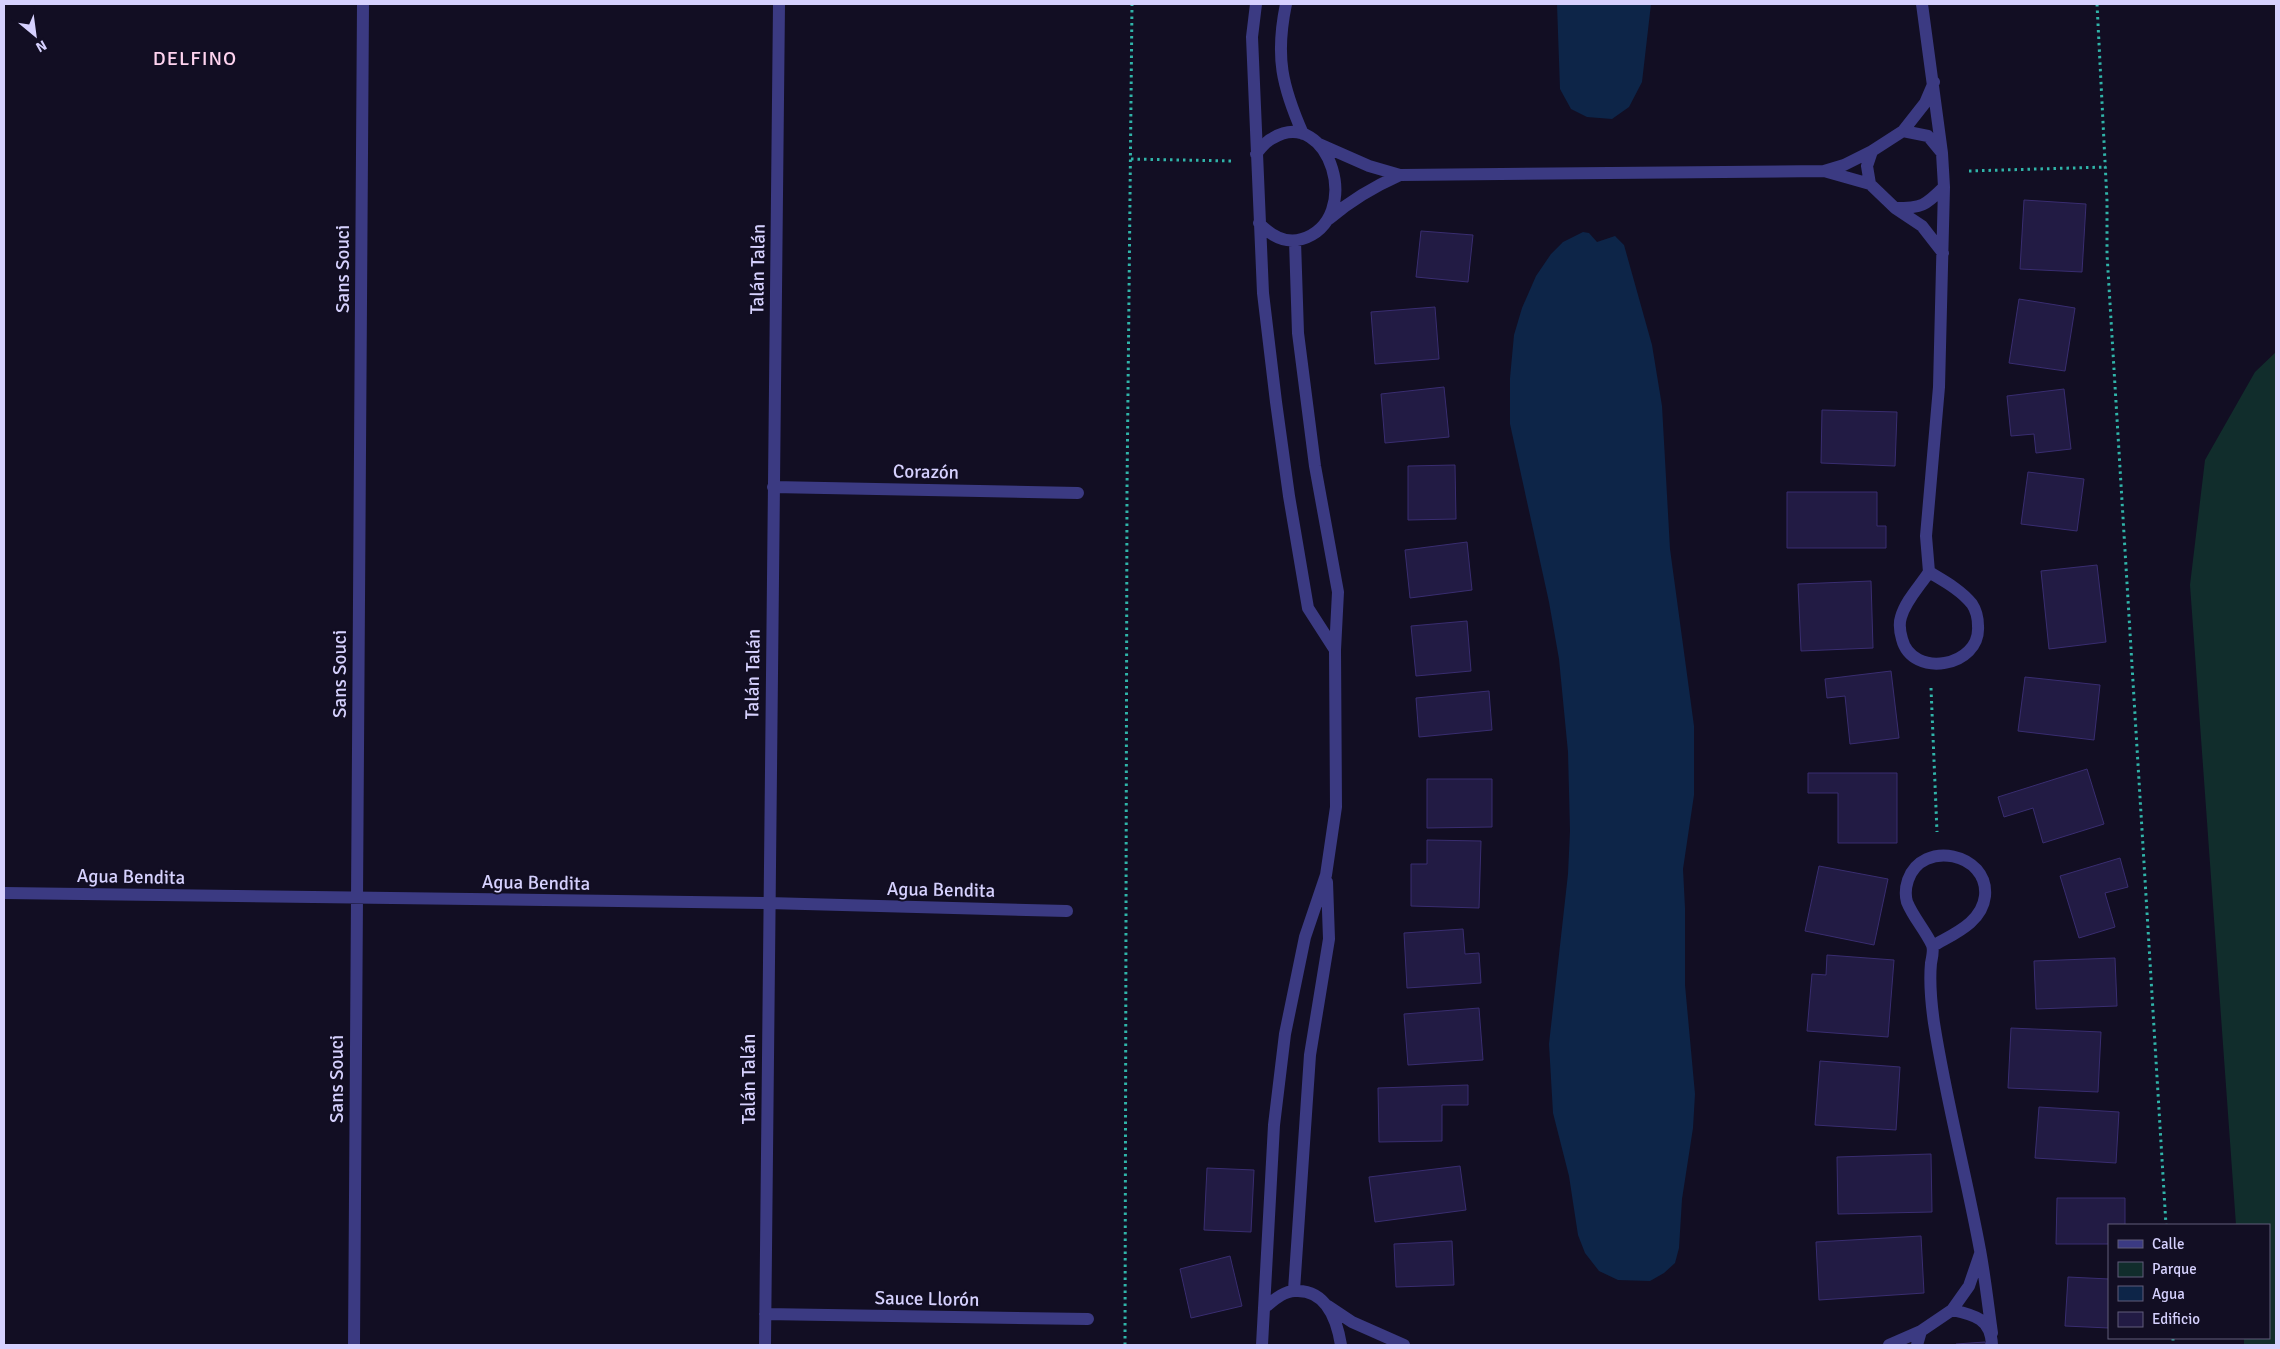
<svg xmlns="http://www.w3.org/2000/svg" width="2280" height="1349" viewBox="0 0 2280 1349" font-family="Signika,sans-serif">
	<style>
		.green { fill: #112d2c }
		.water { fill: #0d2548 }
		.building { fill: #221b44; stroke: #392d70 }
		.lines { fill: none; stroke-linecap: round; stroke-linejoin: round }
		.path { stroke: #30b4a9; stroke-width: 3; stroke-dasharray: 2.5 4; stroke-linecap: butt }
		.minor { stroke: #3b3a82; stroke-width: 12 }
		.labels { text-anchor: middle; stroke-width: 4; stroke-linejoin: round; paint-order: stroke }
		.street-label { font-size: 19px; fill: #d6d1fe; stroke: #120e23 }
		.neighbourhood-label { font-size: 20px; letter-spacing: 1px; fill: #fed3ef; stroke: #120e23 }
	</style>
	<rect width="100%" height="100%" fill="#120e23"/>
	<path class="green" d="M2276,352V1345H2244V1338H2269V1225H2236L2190,585L2205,460L2255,372Z"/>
	<path class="water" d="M1557,4H1651L1642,82L1629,107L1612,119L1587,117L1571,109L1560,89Z
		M1583,232L1589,233L1597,242L1615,236L1624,245L1652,345L1662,406L1670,549L1694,726V795L1683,869L1685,908V985L1695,1094L1693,1128L1682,1199L1679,1248L1675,1263L1664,1273L1650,1281L1618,1280L1599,1271L1585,1253L1578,1235L1569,1176L1553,1113L1549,1044L1568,874L1570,831L1568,752L1559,659L1549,602L1510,424V378L1514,335L1522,308L1536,276L1551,254L1563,242Z"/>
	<path class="building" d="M2024,200L2086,204L2082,272L2020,269Z
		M1421,231L1473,235L1468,282L1416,277Z
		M2019,299L2075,308L2065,371L2009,363Z
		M1435,307L1439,359L1375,364L1371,312Z
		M1444,387L1449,437L1385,443L1381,394Z
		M2064,389L2071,449L2036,453L2034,434L2011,436L2007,396Z
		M1822,410L1897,412L1895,466L1821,463Z
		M1455,465L1456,519L1408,520V466Z
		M2028,472L2084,479L2077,531L2021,524Z
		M1787,492H1877V526H1886V548H1787Z
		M1467,542L1472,590L1410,598L1405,550Z
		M2097,565L2106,642L2049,649L2041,571Z
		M1871,581L1873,648L1801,651L1798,584Z
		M1467,621L1471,671L1416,676L1411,626Z
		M1891,671L1899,738L1850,744L1845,696L1827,698L1825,679Z
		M2025,677L2100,685L2094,740L2018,731Z
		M1489,691L1492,730L1419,737L1416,698Z
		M2087,769L2104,824L2043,843L2033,808L2004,817L1998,797Z
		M1808,773H1897V843H1838V793H1808Z
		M1427,779H1492V827L1427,828Z
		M1427,840L1481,841L1479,908L1411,906V864H1427Z
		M2120,858L2128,887L2105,893L2115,927L2079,938L2060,876Z
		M1819,866L1888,879L1874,945L1805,931Z
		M1463,929L1465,954L1479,953L1481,983L1407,988L1404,933Z
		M1827,955L1894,960L1888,1037L1807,1031L1812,974L1826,975Z
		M2115,958L2117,1006L2036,1009L2034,961Z
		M1479,1008L1483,1060L1408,1065L1404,1014Z
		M2011,1028L2101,1032L2098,1092L2008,1088Z
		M1820,1061L1900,1067L1896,1130L1815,1125Z
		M1468,1085V1105H1442V1141L1379,1142L1378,1088Z
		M2039,1107L2119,1112L2116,1163L2035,1158Z
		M1931,1154L1932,1212L1838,1214L1837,1157Z
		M1460,1166L1466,1210L1375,1222L1369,1177Z
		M1207,1168L1254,1170L1251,1232L1204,1230Z
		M2057,1198H2125V1225H2109V1244H2056Z
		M1921,1236L1924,1293L1819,1300L1816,1242Z
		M1452,1241L1454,1285L1396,1287L1394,1244Z
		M1230,1256L1242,1306L1191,1318L1180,1269Z
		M2068,1277L2109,1279V1328L2065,1326Z
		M1985,1342L1986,1345H1956V1344Z"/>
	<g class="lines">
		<path class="path" d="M2097,4L2107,201V254L2166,1225
			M1131,159L1233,161
			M1969,171L2106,167
			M1931,688L1937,832
			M2173,1338V1345
			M1125,1345L1127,489L1132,4"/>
		<path class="minor" d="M1256,4L1252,37L1263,293L1276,402L1289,496L1308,608L1335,650
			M1286,4C1275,57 1282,86 1303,134
			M1922,4L1942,153
			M1903,131L1928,136L1942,153L1944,187C1925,206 1922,208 1895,208L1870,184L1867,166L1872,151L1903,131L1925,103L1934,82
			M1319,144L1369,166L1400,175C1373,187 1351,200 1329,219
			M1256,154C1261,148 1266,141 1273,138C1329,105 1365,219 1302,239C1285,244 1271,236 1259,223
			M1824,171L1844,165L1872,151
			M1400,175L1824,171L1870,184
			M1895,208L1922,226L1943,253
			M773,487L1078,493
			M1929,572C1944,581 1961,590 1972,604C1976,610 1978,618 1978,626C1981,667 1912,679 1902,639C1900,632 1899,623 1901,617C1906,600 1920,586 1929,572L1926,536L1939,387L1944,187
			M4,893L768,903L1067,911
			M1933,946C1953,934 1982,923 1985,896C1989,853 1922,839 1908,880C1906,886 1905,895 1907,902C1913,917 1925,930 1932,945C1934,950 1932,958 1931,963C1929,984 1931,1002 1934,1023C1946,1100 1966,1174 1980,1250C1985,1277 1988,1305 1992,1333
			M1294,1290L1310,1055L1329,939L1327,882
			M1328,1306L1352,1322L1404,1345
			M1264,1308C1273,1301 1283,1291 1295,1291C1326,1289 1337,1320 1341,1345
			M1952,1310C1975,1315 1991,1319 1992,1345
			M765,1314L1088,1319
			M354,1345L363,4
			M765,1345L779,4
			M1262,1345L1274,1125L1285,1034L1305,937L1326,875L1336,807L1335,650L1338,592L1315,466L1298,333L1295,241
			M1889,1345L1921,1331
			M1917,1345L1921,1331L1952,1310L1969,1286L1980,1254"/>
	</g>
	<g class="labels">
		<g class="street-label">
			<text transform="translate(342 269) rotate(-90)" y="7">Sans Souci</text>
			<text transform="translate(757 269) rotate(-89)" y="7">Talán Talán</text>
			<text transform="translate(926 471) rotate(1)" y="7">Corazón</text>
			<text transform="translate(339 674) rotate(-90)" y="7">Sans Souci</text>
			<text transform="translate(752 674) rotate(-89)" y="7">Talán Talán</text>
			<text transform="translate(131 876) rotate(1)" y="7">Agua Bendita</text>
			<text transform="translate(536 882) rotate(1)" y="7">Agua Bendita</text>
			<text transform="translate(941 889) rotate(1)" y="7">Agua Bendita</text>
			<text transform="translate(336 1079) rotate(-90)" y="7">Sans Souci</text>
			<text transform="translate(748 1079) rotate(-90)" y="7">Talán Talán</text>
			<text transform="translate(927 1298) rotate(1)" y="7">Sauce Llorón</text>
		</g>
		<g class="neighbourhood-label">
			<text x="195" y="65">DELFINO</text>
		</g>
	</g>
	<rect width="2280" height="1349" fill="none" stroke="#d6d1fe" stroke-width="10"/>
	<rect x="2108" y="1224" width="162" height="115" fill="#120e23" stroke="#605c7b"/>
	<rect x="2118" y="1240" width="25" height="8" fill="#3b3a82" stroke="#605c7b"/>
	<text x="2152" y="1249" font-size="15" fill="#d6d1fe">Calle</text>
	<rect x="2118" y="1262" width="25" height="15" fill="#112d2c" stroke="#605c7b"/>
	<text x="2152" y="1274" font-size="15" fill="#d6d1fe">Parque</text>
	<rect x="2118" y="1286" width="25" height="15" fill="#0d2548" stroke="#605c7b"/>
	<text x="2152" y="1299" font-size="15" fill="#d6d1fe">Agua</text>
	<rect x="2118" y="1312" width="25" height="15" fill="#221b44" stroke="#605c7b"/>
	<text x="2152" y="1324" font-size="15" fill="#d6d1fe">Edificio</text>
	<g transform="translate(35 35) rotate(151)" stroke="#120e23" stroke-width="4" paint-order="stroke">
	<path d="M0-4L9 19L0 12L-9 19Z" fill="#d6d1fe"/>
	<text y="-8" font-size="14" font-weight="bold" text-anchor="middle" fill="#d6d1fe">N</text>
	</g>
</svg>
